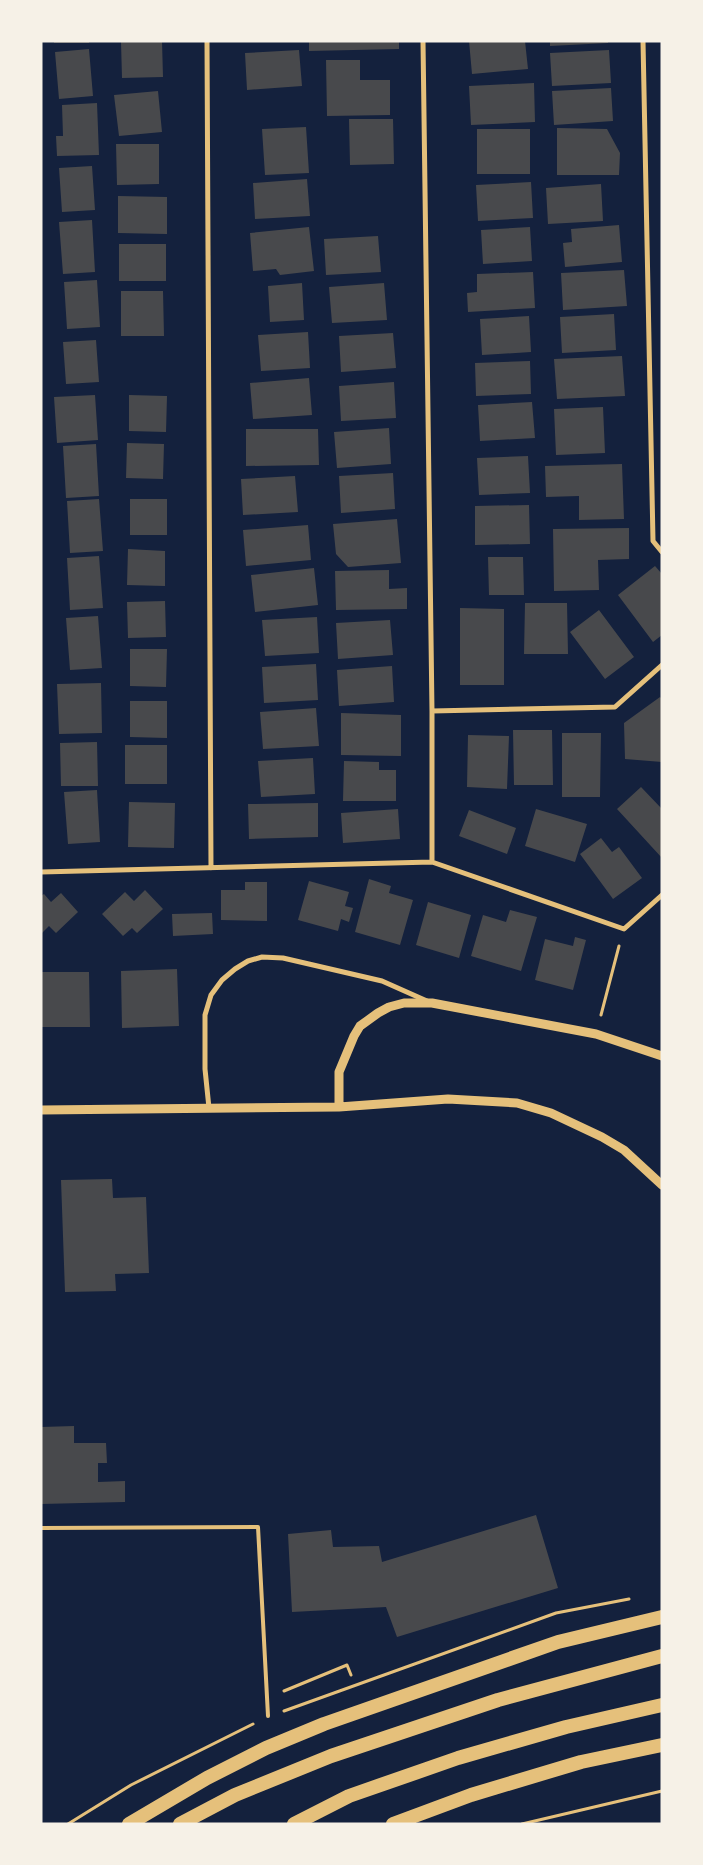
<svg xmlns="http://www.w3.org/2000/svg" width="703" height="1865" viewBox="0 0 703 1865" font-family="'DM Sans',sans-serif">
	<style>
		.building { fill: #48494c }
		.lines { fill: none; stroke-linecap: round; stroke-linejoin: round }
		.path { stroke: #e5c07b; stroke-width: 3 }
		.service { stroke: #e5c07b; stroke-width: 4 }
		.minor { stroke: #e5c07b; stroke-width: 5 }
		.tertiary { stroke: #e5c07b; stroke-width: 9 }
		.trunk { stroke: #e5c07b; stroke-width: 14 }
	</style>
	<rect width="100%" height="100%" fill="#14213d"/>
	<path class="building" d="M54,41H89V43H54Z
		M162,41L163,77L122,78L121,42Z
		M309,41H399V49L309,51Z
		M469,41H525L528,69L472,74Z
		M550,41H608V43L550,46Z
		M89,49L93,96L59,99L55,52Z
		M299,50L302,86L247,90L245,53Z
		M609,50L611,83L552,86L550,53Z
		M326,60H360V80H390V115L327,116Z
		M534,83L535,122L471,125L469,86Z
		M611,88L613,121L554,125L552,91Z
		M158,91L162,132L119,136L114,95Z
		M97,103L99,155L57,156L56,136H63L62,105Z
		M349,119H393L394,164L350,165Z
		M306,127L309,173L265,175L262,129Z
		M557,128L607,129L620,153L619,175H557Z
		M477,129H530V174H477Z
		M116,144H159V184L117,185Z
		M92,166L95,210L62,212L59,168Z
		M307,179L310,216L255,219L253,183Z
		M531,182L533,218L478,221L476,185Z
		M601,184L603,221L548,224L546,188Z
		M118,196L167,197V234L118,233Z
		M92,220L95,272L63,274L59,222Z
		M619,225L622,262L565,267L563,243L572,242L571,229Z
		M309,227L314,271L280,275L276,269L253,271L250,233Z
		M530,227L532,261L483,264L481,230Z
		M378,236L381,272L326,275L324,239Z
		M119,244H166V281H119Z
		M624,270L627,306L563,310L561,273Z
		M533,272L535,308L468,312L467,293L477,292V274Z
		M97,280L100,327L67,329L64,282Z
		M302,283L304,320L270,322L268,286Z
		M384,283L387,320L332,323L329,287Z
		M121,291H163L164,336H121Z
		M614,314L616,350L562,353L560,317Z
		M529,316L531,352L482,355L480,319Z
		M308,332L310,368L261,371L258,335Z
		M393,333L396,368L341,372L339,336Z
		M96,340L99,382L66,384L63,342Z
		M622,356L625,396L557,399L554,359Z
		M530,361L531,394L476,396L475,363Z
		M309,378L312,415L253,419L250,383Z
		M394,382L396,418L341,421L339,386Z
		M95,395L98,440L57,443L54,397Z
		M129,395L167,396L166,432L129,431Z
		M532,402L535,438L480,441L478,405Z
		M603,407L605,453L556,455L554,409Z
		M389,428L391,464L337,468L334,432Z
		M246,429H318L319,465L246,466Z
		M127,443L164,444L163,479L126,478Z
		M96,444L99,496L66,498L63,446Z
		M528,456L530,493L479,495L477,458Z
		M622,464L624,519L579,520V496L546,497L545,466Z
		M393,473L395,509L341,513L339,476Z
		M295,476L298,512L243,515L241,479Z
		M99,499L103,551L70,553L67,501Z
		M130,499H167V535H130Z
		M529,505L530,544L475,545V506Z
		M397,519L401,563L348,567L336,554L333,524Z
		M308,525L311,560L246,566L243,530Z
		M629,528V559L598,560L599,590L554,591L553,529Z
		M128,549L165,551V586L127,585Z
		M99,556L103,608L70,610L67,558Z
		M488,557H523L524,595H489Z
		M655,566L662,574V635L653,642L618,595Z
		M314,568L318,605L255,612L251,575Z
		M389,570V589L407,588V609L336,610L335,571Z
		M165,601L166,637L128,638L127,602Z
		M525,603H567L568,654H524Z
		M460,608L504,609V685H460Z
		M599,610L634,657L605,679L570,632Z
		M98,616L102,668L70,670L66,618Z
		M317,617L319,653L265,656L262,620Z
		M390,620L393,655L338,659L336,623Z
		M130,649H167L166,687L130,686Z
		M316,664L318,700L264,703L262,667Z
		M392,666L394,702L339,706L337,670Z
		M101,683L102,733L59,734L57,684Z
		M660,697L662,699V762L625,759L624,723Z
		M130,701H167V738L130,737Z
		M316,708L319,746L263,749L260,712Z
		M341,713L401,715V756L341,755Z
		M513,730H552L553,785H514Z
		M562,733H601L600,797H562Z
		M468,735L509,736L507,789L467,787Z
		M97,742L98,786H61L60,743Z
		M125,745H167V784H125Z
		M313,758L315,794L261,797L258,761Z
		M344,761L379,762V770H396V801H343Z
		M641,787L662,809V858L617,809Z
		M97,790L100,842L68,844L64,792Z
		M129,802L175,803L174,848L128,847Z
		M318,803V837L249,839L248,804Z
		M398,809L400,839L343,843L341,813Z
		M536,809L587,824L575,862L525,846Z
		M469,810L516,828L507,854L459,836Z
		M601,838L612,852L619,847L642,878L613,899L580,854Z
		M369,879L391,886L389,893L413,900L400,945L355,932Z
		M309,881L349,892L345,906L353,908L349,922L341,919L338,931L298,920Z
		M245,882H267V921L221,920V890H245Z
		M145,890L163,909L137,933L132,928L123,936L102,914L125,892L134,901Z
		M61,893L78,912L56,933L49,926L41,934V896L44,894L51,902Z
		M428,902L471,915L459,958L416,945Z
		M510,910L537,917L521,971L471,956L483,915L506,922Z
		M212,913L213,934L173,936L172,914Z
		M575,937L586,940L573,990L535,980L545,939L573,946Z
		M177,969L179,1026L122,1028L121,971Z
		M41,972H89L90,1027H41Z
		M112,1179L113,1198L146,1197L149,1273L115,1274L116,1291L65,1292L61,1180Z
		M74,1426V1443H106L107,1463H98V1482L125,1481V1502L41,1504V1427Z
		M536,1515L558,1588L397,1637L386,1607L292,1612L288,1534L331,1530L333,1547L379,1546L382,1562Z"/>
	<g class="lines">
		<path class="path" d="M601,1015L619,946
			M284,1691L347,1665L351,1675
			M284,1711L556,1613L629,1599
			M68,1824L131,1785L253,1724
			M522,1824L662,1791"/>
		<path class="service" d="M41,1528L258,1527L268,1716"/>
		<path class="minor" d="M207,41L211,868
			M423,41L432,711V862
			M643,41L653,541L662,552
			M432,711L615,707L662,665
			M41,872L432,862L624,929L662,895
			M209,1108L205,1069V1015L211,995L222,980L235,969L248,961L262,957L283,958L382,981L427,1001"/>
		<path class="tertiary" d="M339,1107V1072L354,1036L360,1026L378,1013L389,1007L404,1003H432L596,1034L662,1056
			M41,1110L339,1107L448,1099L517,1103L551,1113L602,1137L624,1150L662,1185"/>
		<path class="trunk" d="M129,1824L207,1778L266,1748L324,1724L558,1642L662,1617
			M180,1824L235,1795L331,1756L498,1700L662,1656
			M294,1824L349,1796L458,1758L566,1727L662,1705
			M393,1824L471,1795L581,1762L662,1745"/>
	</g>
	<rect width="703" height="1865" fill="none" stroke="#f6f1e7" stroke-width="85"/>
</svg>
